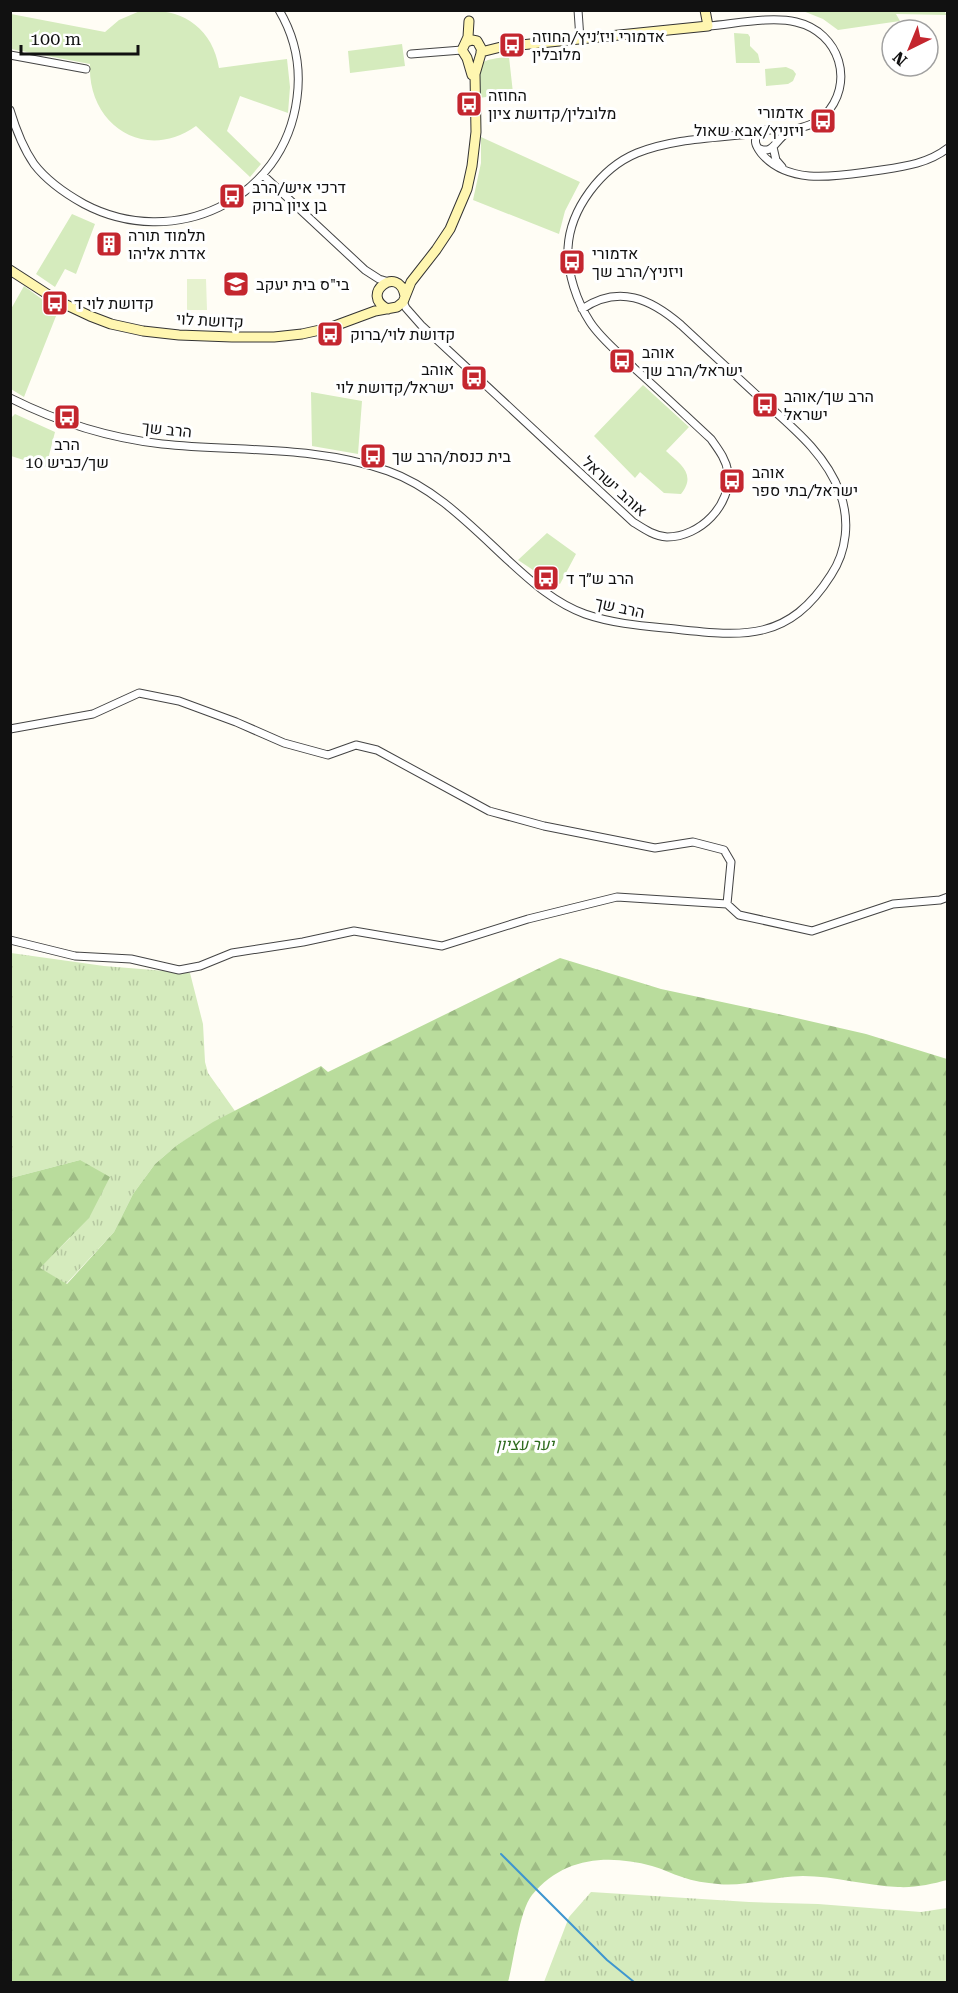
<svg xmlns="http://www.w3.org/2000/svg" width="958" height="1993" viewBox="0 0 958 1993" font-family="'Roboto Serif',Heebo,serif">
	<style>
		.grass { fill: url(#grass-tufts) }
		.forest { fill: url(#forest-firs) }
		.park { fill: #d5ebbd }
		.pitch { fill: #e6f2cf }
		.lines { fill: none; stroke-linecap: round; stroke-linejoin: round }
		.stream { stroke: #3f96cf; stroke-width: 2 }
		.street-casing { stroke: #444; stroke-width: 9 }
		.secondary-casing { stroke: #333; stroke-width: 11 }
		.street { stroke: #fff; stroke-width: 7 }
		.secondary { stroke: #fff6b0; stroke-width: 9 }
		.labels { text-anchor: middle; stroke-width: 6; stroke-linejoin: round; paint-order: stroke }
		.poi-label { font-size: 16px; fill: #111; stroke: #fff; text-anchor: start }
		.street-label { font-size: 16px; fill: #111; stroke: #fff }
		.park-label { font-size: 16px; font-style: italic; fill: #2f6b1f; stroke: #fff }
	</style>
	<defs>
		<pattern id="grass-tufts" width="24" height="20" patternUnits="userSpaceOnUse" patternTransform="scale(1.5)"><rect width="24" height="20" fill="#d5ebbd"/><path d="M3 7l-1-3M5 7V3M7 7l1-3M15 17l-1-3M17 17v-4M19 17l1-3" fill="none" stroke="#b6c8a1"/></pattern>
		<pattern id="forest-firs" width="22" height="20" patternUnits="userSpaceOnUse" patternTransform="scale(1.5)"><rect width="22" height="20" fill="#b9dc9c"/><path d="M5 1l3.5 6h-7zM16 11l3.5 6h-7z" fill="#9ebc85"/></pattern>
	</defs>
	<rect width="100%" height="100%" fill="#fffdf5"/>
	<path class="grass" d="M11,953L104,966L190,973L203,1024L205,1062L208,1073L235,1111L177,1145L155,1164L133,1194L114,1232L66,1284L39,1268L70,1238L80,1160L11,1178Z
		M591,1892L749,1902L818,1904L921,1912L947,1908V1982H544L569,1917Z"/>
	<path class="forest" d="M560,958L661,989L792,1017L866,1034L947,1059V1880C932,1884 915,1888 898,1887C867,1886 835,1876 803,1876C775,1876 746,1887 718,1884C706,1883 693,1881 682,1877C672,1874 663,1869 652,1866C608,1854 563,1857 532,1895C519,1911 514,1961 508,1982H11V1178L80,1160L110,1177L89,1218L40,1268L67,1284L114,1232L133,1194L155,1164L177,1145L213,1122L321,1066L328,1072Z"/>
	<path class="park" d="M140,11C180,7 212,26 219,68L287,59L290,87L288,113L240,96L227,131L261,164L250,177L196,126C144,163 87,124 90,64L11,49V14L105,32L119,20Z
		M944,11L947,15L896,14L900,21L838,30L823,19L803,11Z
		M734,33L748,34L750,37V46L758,54L760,63H736Z
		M402,44L405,66L350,73L348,51Z
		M509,57L513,93L479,98C477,65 472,60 509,57Z
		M786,67L793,70L796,74L793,81L788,84L766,86L765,69Z
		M481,137L580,182L565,211L559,234L473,200L481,163Z
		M72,214L95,224L76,274L65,269L55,287L36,274Z
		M24,286L58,311L24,397L11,389V309Z
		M643,385L689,427L666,451C680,464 697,474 681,494L664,493L640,472L635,478L594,436Z
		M311,392L362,401L358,454L312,446Z
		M15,414L55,432L46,467L11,456V418Z
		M547,533L576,554L560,584L542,576L518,560Z"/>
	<path class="pitch" d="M187,279H206L207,310H187Z"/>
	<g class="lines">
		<path class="stream" d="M501,1854L607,1960L634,1982"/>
		<defs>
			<path id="street" d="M578,10L580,39
				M708,26C734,24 771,16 796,22C840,32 856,84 824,116C813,127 800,126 787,133C776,139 773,156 758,148
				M411,54L462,50
				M10,55L86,69
				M10,110C16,130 23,148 34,164C47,181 66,194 84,204C173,251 284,201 297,98C301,68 295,37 279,10
				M758,133C753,141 756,146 761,153C788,186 837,176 874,171C900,167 926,165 948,148
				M773,147L776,160L782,167
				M263,175L365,270L379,279L389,282
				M403,302L406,308L421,325L633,522C644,529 654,536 667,537C700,537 732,505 728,472C726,459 718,449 711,439C685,415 660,391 634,368C619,353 601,339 590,322C577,302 567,273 568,248C570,209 601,168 637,153C674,138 718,138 758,133L764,130H794
				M10,398C58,422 109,438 162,444C237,452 315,445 388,471C436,488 473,528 510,562C533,583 555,603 585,614C614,624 645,626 675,629C745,637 789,641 831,575C847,551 850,520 840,493C826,454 792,427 762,400C735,375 708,350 681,325C651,299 619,284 582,309
				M10,729L93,714L139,693L179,701L236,722L284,743L328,755L356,745L377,750L489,811L544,826L655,848L693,842L724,850L731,862L727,904
				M10,940L75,956L131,959L179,970L200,966L232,953L303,942L354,931L442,946L528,919L617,897L727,904L739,915L812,931L893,904L940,900L948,897"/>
			<path id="secondary" d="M469,21L468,37L462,50L467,58L472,75
				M481,52L501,47L708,26L705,10
				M10,270L58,301L90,316L111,324L143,331L179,335L232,337H274L302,334L329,328L375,311L397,307L403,302L411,282L436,250L450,229L467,189L472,166L476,132L475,74L482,50L477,41L472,40L466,42
				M388,309C358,295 399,263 405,296"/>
		</defs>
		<use href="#street" class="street-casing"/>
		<use href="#secondary" class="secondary-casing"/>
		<use href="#street" class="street"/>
		<use href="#secondary" class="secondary"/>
	</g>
	<defs>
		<symbol id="bus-square" viewBox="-11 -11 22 22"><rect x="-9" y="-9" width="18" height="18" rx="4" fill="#c4262e" stroke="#fff"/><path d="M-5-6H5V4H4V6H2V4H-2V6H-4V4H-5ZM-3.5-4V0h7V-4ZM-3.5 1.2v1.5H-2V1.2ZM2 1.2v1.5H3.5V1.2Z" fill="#fff"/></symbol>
		<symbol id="building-square" viewBox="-11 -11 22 22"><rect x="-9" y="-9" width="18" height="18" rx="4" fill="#c4262e" stroke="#fff"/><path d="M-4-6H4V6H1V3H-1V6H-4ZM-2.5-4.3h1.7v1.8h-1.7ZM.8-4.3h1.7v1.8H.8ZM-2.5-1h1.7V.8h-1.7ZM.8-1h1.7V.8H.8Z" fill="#fff"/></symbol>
		<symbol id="school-square" viewBox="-11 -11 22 22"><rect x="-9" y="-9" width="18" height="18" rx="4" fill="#c4262e" stroke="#fff"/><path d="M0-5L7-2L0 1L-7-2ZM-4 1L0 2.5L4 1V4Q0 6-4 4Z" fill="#fff"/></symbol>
	</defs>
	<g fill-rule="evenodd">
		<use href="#bus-square" x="497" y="30" width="30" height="30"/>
		<use href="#bus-square" x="454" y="89" width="30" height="30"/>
		<use href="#bus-square" x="808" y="106" width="30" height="30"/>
		<use href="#bus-square" x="217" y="181" width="30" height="30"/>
		<use href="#building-square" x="94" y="229" width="30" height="30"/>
		<use href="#bus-square" x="557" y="247" width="30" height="30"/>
		<use href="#school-square" x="221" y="269" width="30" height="30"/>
		<use href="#bus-square" x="40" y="288" width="30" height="30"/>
		<use href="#bus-square" x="315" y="319" width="30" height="30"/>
		<use href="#bus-square" x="607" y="346" width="30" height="30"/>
		<use href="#bus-square" x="459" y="363" width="30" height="30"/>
		<use href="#bus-square" x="750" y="390" width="30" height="30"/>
		<use href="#bus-square" x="52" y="402" width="30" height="30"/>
		<use href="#bus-square" x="358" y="441" width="30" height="30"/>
		<use href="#bus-square" x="717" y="466" width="30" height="30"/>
		<use href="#bus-square" x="531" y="563" width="30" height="30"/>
	</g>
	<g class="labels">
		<g class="poi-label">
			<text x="532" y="42">אדמורי ויז׳ניץ/החוזה<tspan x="532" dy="18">מלובלין</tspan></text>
			<text x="488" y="101">החוזה<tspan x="488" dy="18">מלובלין/קדושת ציון</tspan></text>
			<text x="804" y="118" text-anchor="end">אדמורי<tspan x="804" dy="18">ויזניץ/אבא שאול</tspan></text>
			<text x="252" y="193">דרכי איש/הרב<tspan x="252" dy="18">בן ציון ברוק</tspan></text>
			<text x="128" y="241">תלמוד תורה<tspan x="128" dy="18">אדרת אליהו</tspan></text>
			<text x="592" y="259">אדמורי<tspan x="592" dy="18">ויזניץ/הרב שך</tspan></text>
			<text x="256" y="290">בי"ס בית יעקב</text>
			<text x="74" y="309">קדושת לוי ד</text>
			<text x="350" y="340">קדושת לוי/ברוק</text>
			<text x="642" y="358">אוהב<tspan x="642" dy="18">ישראל/הרב שך</tspan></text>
			<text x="454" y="375" text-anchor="end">אוהב<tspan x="454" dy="18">ישראל/קדושת לוי</tspan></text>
			<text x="784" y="402">הרב שך/אוהב<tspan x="784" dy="18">ישראל</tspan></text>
			<text x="67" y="450" text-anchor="middle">הרב<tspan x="67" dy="18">שך/כביש 10</tspan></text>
			<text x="392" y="462">בית כנסת/הרב שך</text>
			<text x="752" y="478">אוהב<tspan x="752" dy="18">ישראל/בתי ספר</tspan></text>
			<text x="566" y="584">הרב ש״ך ד</text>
		</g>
		<g class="street-label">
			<text transform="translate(210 320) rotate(3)" y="6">קדושת לוי</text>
			<text transform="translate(167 429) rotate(6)" y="6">הרב שך</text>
			<text transform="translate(615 486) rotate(42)" y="6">אוהב ישראל</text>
			<text transform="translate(620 607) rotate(12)" y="6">הרב שך</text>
		</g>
		<g class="park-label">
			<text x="525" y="1450">יער עציון</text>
		</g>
	</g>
	<rect width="958" height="1993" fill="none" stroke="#111111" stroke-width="24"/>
	<g transform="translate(910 48) rotate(223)"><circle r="28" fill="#ffffff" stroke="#a0a0a0" stroke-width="1.5"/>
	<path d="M0-4.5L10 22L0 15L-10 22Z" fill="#c4262e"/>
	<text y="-9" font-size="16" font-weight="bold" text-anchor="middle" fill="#111111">N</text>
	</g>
	<path d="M21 45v9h117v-9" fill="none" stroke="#111111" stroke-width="3"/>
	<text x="30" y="45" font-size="18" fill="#111111" stroke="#ffffff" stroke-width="4.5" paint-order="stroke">100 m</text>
</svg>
